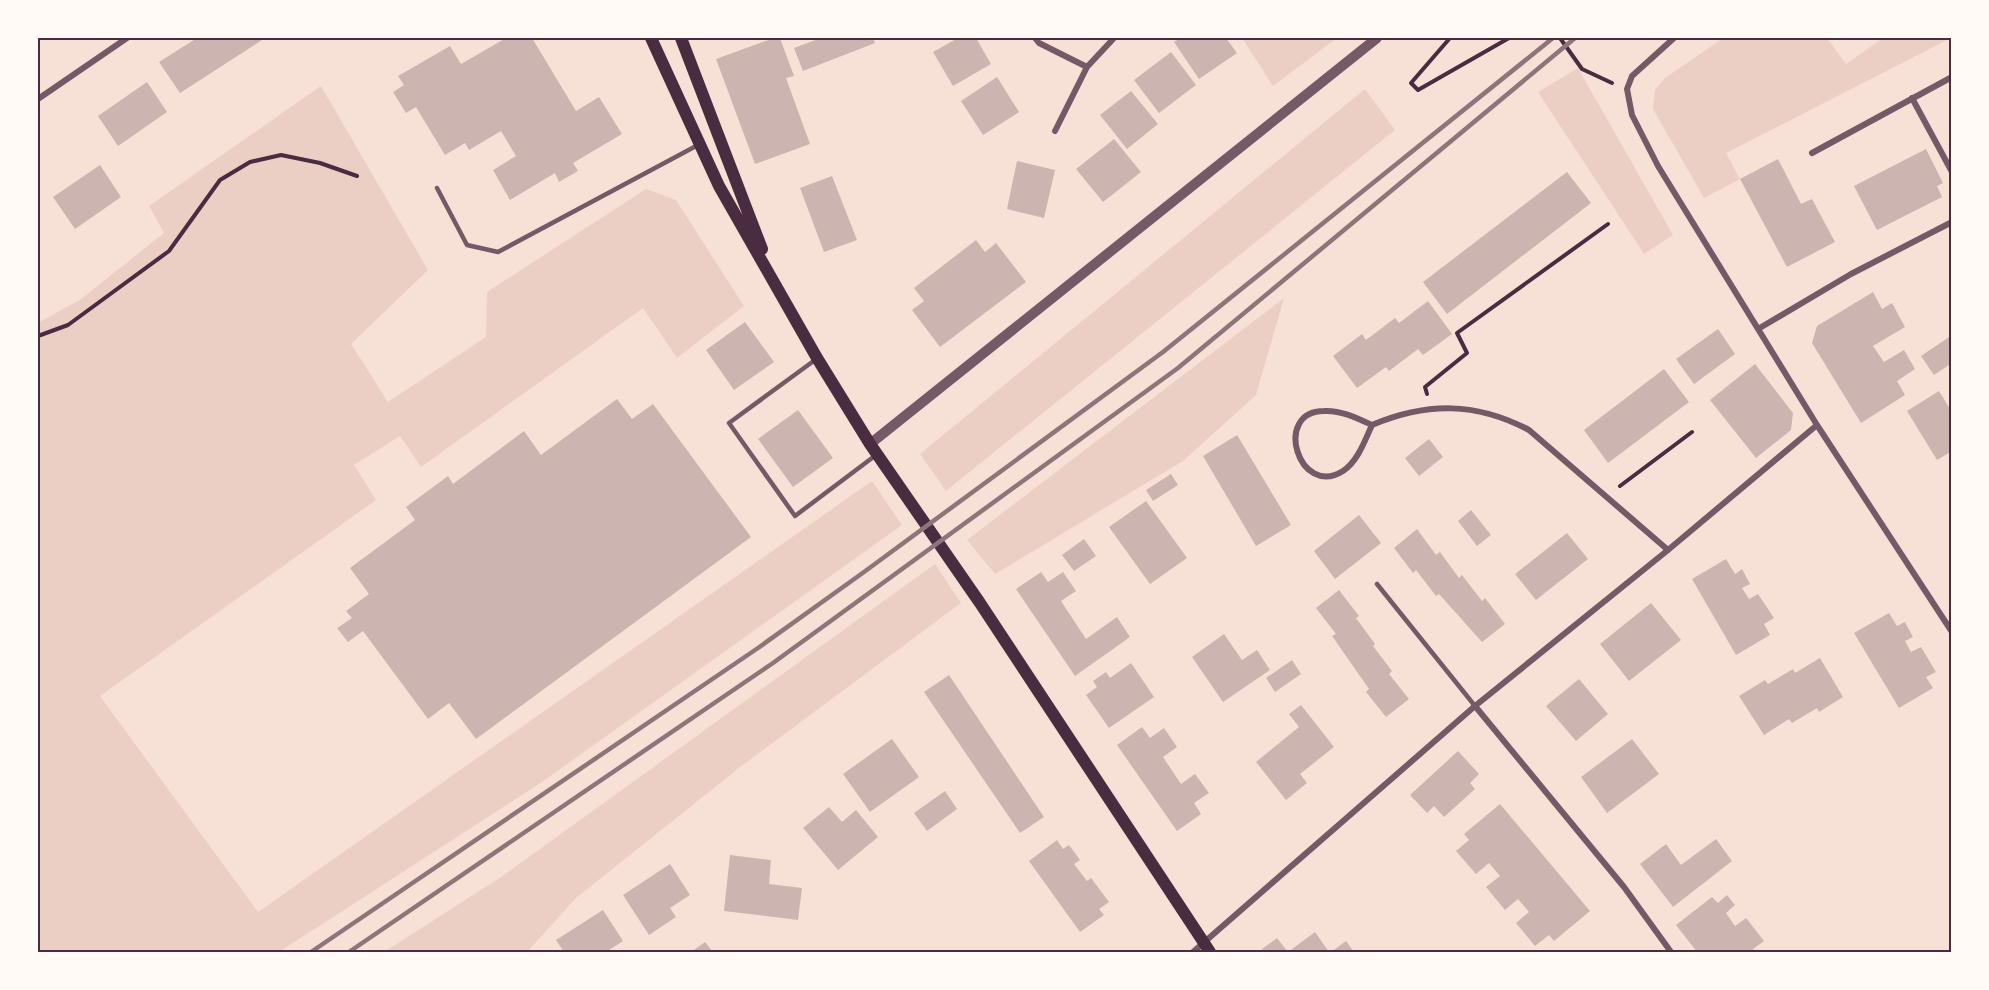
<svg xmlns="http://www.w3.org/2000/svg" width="1989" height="990" viewBox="0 0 1989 990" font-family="'Roboto Serif',serif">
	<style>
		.green { fill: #ebcfc5 }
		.building { fill: #ccb4b1 }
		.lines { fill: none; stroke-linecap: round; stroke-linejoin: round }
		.path { stroke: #4a2c40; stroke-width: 4 }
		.service { stroke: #755966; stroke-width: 4.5 }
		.minor { stroke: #755966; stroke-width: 6 }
		.tertiary { stroke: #755966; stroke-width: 10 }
		.secondary { stroke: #4a2c40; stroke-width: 12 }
		.rail { stroke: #8f747c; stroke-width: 4.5 }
		.neatline { fill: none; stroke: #4a2c40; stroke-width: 2 }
	</style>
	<rect width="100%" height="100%" fill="#f7e1d7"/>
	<path class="green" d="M1242,38H1337L1273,86Z
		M1723,38H1827L1846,64L1883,38H1951L1726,153L1740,179L1704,198L1653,109L1655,90L1665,78Z
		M1578,68L1673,235L1644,254L1538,92Z
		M321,86L428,270L351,344L388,402L486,337L487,292L646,189L676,200L744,306L677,358L643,308L421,467L400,436L354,465L376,500L100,696L258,912L872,481L902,525L542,782L279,952H38V323L81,299L164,233L149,206Z
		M1365,89L1395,130L946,491L920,454Z
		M1284,298L1256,395L1183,461L995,574L967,540Z
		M935,564L961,603L744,764L576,898L527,952H384L501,877Z"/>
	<path class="building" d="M197,38H260L262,40L180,93L159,62Z
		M506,38H532L576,111L599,97L622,134L573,163L578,171L559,182L555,173L510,200L493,170L516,156L501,131L469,150L465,143L445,155L416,107L406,113L393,92L404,85L398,76L450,46L461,64Z
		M774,38H780L794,76L786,78L810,144L755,164L716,59Z
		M821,38H873L875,43L803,71L794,48Z
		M958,38H976L991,64L953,86L933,52Z
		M1180,38H1226L1237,53L1199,79L1174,42Z
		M1171,52L1196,85L1159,113L1134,80Z
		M997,77L1019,112L983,135L961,101Z
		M147,82L167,112L118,146L98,116Z
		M1131,91L1158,124L1127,149L1100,115Z
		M1114,139L1141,172L1103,202L1076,169Z
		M1926,149L1943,183L1937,186L1942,197L1877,230L1854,186Z
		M1778,159L1801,204L1812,199L1835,242L1787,267L1740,179Z
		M1017,161L1055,170L1044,218L1007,209Z
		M100,165L121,197L75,229L53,197Z
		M1567,172L1591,203L1447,314L1423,282Z
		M832,176L857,240L824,252L800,188Z
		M976,240L985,252L996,243L1026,282L940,347L912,310L924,301L914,288Z
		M1873,292L1882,309L1892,303L1905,327L1873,346L1884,362L1904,350L1915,369L1897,381L1905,395L1861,423L1812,343L1817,326Z
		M1428,301L1452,334L1423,355L1418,349L1389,371L1386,367L1357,388L1333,356L1362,334L1366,340L1395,318L1399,323Z
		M745,322L774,362L734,390L706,350Z
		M1718,329L1735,354L1694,384L1676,359Z
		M1952,335V363L1934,375L1921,356Z
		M1755,364L1793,413L1791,430L1756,458L1710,400Z
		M1664,369L1689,402L1608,463L1584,430Z
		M1939,391L1952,412V451L1937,460L1907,411Z
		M617,399L632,419L653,404L751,537L476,739L449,703L428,719L363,631L348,642L337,628L352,618L346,611L369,594L350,568L415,520L406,507L448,476L453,484L524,431L541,455Z
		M798,410L833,458L793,487L758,439Z
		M1237,435L1291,525L1256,546L1203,456Z
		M1429,439L1443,457L1419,476L1405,458Z
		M1171,474L1178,485L1153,501L1146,490Z
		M1146,501L1187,558L1150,584L1109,527Z
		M1471,510L1491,535L1477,546L1458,521Z
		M1359,515L1381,543L1335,579L1314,551Z
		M1417,529L1436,555L1440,552L1459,578L1462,575L1482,601L1485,598L1505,624L1482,642L1439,594L1436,596L1416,570L1413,573L1394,548Z
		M1567,533L1588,559L1536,600L1515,574Z
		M1084,539L1096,556L1074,571L1062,555Z
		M1726,559L1735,574L1742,569L1750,584L1742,588L1749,599L1758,594L1774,618L1764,624L1770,635L1736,655L1692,579Z
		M1041,572L1048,582L1063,572L1076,591L1061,601L1086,639L1117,617L1130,637L1075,676L1016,589Z
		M1339,590L1359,616L1356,618L1375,644L1373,646L1392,671L1389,674L1409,699L1386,717L1366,692L1369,689L1332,636L1336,634L1316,608Z
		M1651,603L1681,640L1629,681L1600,644Z
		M1889,613L1897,626L1905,622L1913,637L1905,641L1911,652L1921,647L1936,672L1926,677L1933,688L1899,708L1854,633Z
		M1224,634L1242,660L1257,650L1270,670L1223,702L1192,657Z
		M1820,658L1843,697L1819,712L1817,708L1792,723L1789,719L1764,735L1739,696L1765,680L1768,684L1793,669L1795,673Z
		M1292,660L1301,674L1275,692L1266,678Z
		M1131,663L1154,697L1109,728L1086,695L1097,687L1093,681L1106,672L1110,678Z
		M949,675L1044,817L1020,833L924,692Z
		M1579,679L1608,714L1576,741L1546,706Z
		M1301,705L1334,747L1300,774L1307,783L1286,800L1256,762L1299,727L1289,714Z
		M1142,727L1150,738L1164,728L1177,747L1163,757L1181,784L1195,774L1209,793L1194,803L1201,814L1177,831L1117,745Z
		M892,739L919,777L870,812L843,774Z
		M1632,739L1659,774L1607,813L1581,777Z
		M1458,751L1479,774L1470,783L1475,789L1444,817L1434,806L1427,813L1410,795Z
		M945,791L957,809L927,831L914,813Z
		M1500,804L1590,911L1554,941L1549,935L1535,946L1516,923L1529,912L1518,899L1505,910L1486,887L1500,876L1489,863L1476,874L1456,851L1469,840L1464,834Z
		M829,807L842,822L856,810L878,837L838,870L803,828Z
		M1716,839L1732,861L1673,907L1640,864L1666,844L1681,865Z
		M1057,840L1063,849L1069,845L1080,860L1074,864L1087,881L1091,878L1109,902L1099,909L1104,915L1080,932L1029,861Z
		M730,855L771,860L769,884L802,888L798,920L724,911Z
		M670,864L690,895L670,908L676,917L649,935L623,895Z
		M1727,895L1735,905L1726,913L1735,926L1746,918L1764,941L1753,949L1755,952H1697L1676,925L1712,897L1718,903Z
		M603,910L623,941L606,952H564L556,940Z
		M1315,932L1329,952H1264L1262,949L1277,938L1288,952Z
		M1346,941L1354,952H1331Z
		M705,942L713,952H691Z"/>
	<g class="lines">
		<path class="path" d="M1450,38L1411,83L1418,90L1509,38
			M1560,38L1582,69L1612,83
			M38,336L68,325L169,251L220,180L250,162L281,155L320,163L357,176
			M1427,394L1425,387L1467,353L1457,333L1608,224
			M1620,486L1692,432"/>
		<path class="service" d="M437,188L467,245L498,252L698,145
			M815,360L729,423L795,516L876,455
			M1377,584L1475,706"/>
		<path class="minor" d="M1035,38L1039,43L1087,67
			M1674,38L1632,76L1627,89L1632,115L1658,166L1817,425L1952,632
			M1912,98L1952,172
			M38,99L127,38
			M1055,131L1087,67L1114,38
			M1812,153L1952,77
			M1758,329L1851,274L1952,222
			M1372,425C1357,418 1341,410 1324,411C1272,411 1299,499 1343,471C1358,461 1365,440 1372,425C1427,402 1476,402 1529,430L1668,550
			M1475,706L1624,887L1671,952
			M1193,952L1475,706L1668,550L1817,425"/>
		<path class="tertiary" d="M870,444L1377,38"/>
		<path class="secondary" d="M651,38L719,186L817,358L870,444L980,603L1210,952
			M681,38L762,249"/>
		<path class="rail" d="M311,952L758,648L864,572L1163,352L1553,38
			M349,952L773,663L1178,368L1575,38"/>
	</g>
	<rect width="1989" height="990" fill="none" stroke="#fffaf5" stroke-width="78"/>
	<rect x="39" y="39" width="1911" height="912" class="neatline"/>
</svg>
